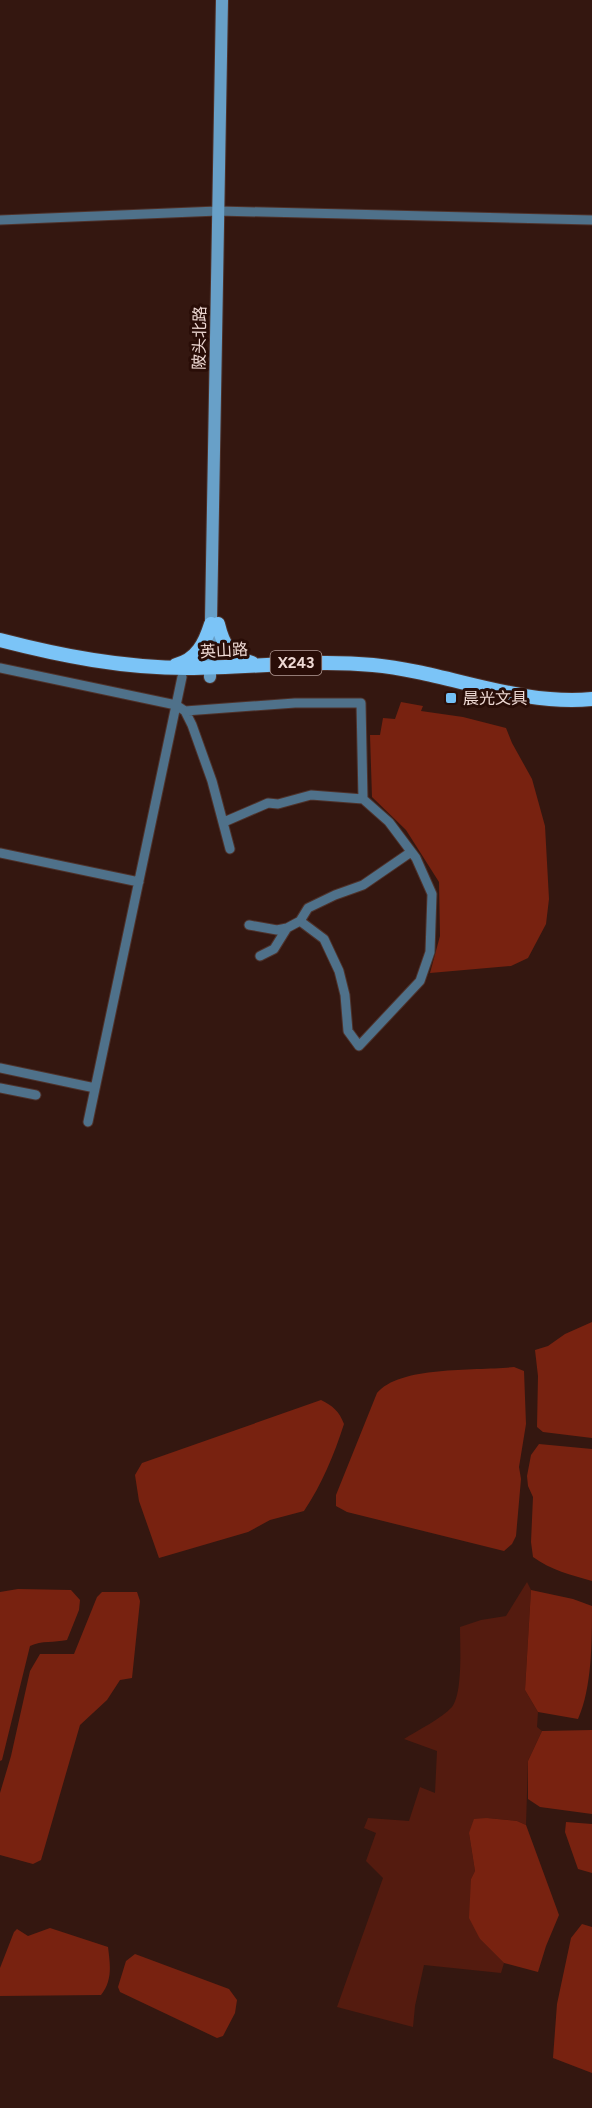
<svg xmlns="http://www.w3.org/2000/svg" width="592" height="2108" viewBox="0 0 592 2108" font-family="Figtree,'Noto Sans SC',sans-serif">
	<style>
		.green { fill: #541b0f }
		.water { fill: #782210 }
		.lines { fill: none; stroke-linecap: round; stroke-linejoin: round }
		.minor-casing { stroke: #4e322b; stroke-width: 11 }
		.secondary-casing { stroke: #4e322b; stroke-width: 14 }
		.primary-casing { stroke: #4e322b; stroke-width: 16 }
		.minor { stroke: #4f718a; stroke-width: 9 }
		.secondary { stroke: #68a0c8; stroke-width: 12 }
		.primary { stroke: #7bc4f7; stroke-width: 14 }
		.poi-dot { fill: #74c0f6; stroke: #290d07; stroke-width: 2 }
		.labels { text-anchor: middle; stroke-width: 6; stroke-linejoin: round; paint-order: stroke }
		.shield { fill: #290d07; stroke: #b39c96; stroke-width: 1.5 }
		.shield-label { font-size: 15px; font-weight: bold; fill: #eed9d4 }
		.street-label { font-size: 16px; fill: #eed9d4; stroke: #290d07 }
		.poi-label { font-size: 16px; fill: #eed9d4; stroke: #290d07; text-anchor: start }
	</style>
	<rect width="100%" height="100%" fill="#341710"/>
	<path class="green" d="M527,1582L531,1590L525,1690L538,1712L537,1727L542,1731L528,1761L526,1825L517,1821L487,1818L469,1833L475,1871L471,1879L480,1939L504,1963L501,1973L424,1965L415,2006L413,2027L337,2007L383,1878L366,1861L376,1833L364,1828L368,1818L409,1821L420,1787L435,1793L437,1751L404,1739C418,1730 441,1719 452,1707C463,1693 460,1645 460,1627L481,1620L506,1616Z"/>
	<path class="water" d="M401,702L423,706L421,711L463,717L506,728L512,743L532,779L545,826L549,899L546,924L528,958L511,966L430,973L440,936L439,882L406,830L372,797L370,735H380L383,718L395,719Z
		M592,1322V1438L543,1432L537,1427L538,1376L535,1350L548,1346L565,1334Z
		M514,1367L524,1371L526,1424L519,1467L521,1479L516,1536L512,1544L504,1551L347,1512L336,1506V1495L377,1393C400,1365 479,1371 514,1367Z
		M321,1400C333,1406 339,1411 344,1424C334,1455 322,1484 304,1511L270,1520L248,1532L159,1558L139,1501L135,1475L142,1463Z
		M539,1444L592,1449V1581C571,1575 551,1570 533,1557L531,1542L533,1497L528,1486L527,1476L531,1455Z
		M18,1589L71,1590L80,1600L79,1610L67,1640C54,1643 42,1640 30,1646L2,1760L0,1761V1592Z
		M531,1590L573,1599L592,1606C592,1642 592,1688 578,1719L538,1712L525,1690Z
		M102,1592H137L140,1601L132,1678L120,1680L107,1700L80,1725L41,1860L33,1864L0,1855V1793L11,1756L30,1671L40,1654H74L97,1597Z
		M592,1730V1814L540,1807L528,1799V1761L542,1731Z
		M487,1818L517,1821L526,1825L559,1915L546,1946L538,1972L504,1963L480,1939L469,1918L471,1879L475,1871L469,1833L474,1819Z
		M566,1822L592,1824V1873L578,1869L565,1832Z
		M582,1924L592,1927V2073L553,2058L557,2004L571,1938Z
		M50,1928L108,1947C110,1964 113,1980 101,1995L0,1996V1968L14,1932L17,1929L28,1936Z
		M135,1954L229,1989L237,2000L235,2013L223,2036L217,2038L120,1992L118,1987L126,1961Z"/>
	<g class="lines">
		<defs>
			<path id="minor" d="M0,220L218,211L592,220
				M0,668L176,705L185,711L192,725L212,781L230,849
				M185,711L295,703H361L363,799
				M224,822L268,803L278,804L311,795L363,799L389,822L416,858L432,894L430,952L420,981L359,1046L348,1031L345,995L339,971L324,939L300,921L287,928L274,949L260,956
				M0,853L139,882
				M300,921L308,908L335,895L363,885L411,852
				M249,925L277,930L287,928
				M0,1068L95,1088
				M0,1088L36,1095
				M88,1122L182,677"/>
			<path id="secondary" d="M210,677L222,0"/>
			<path id="primary" d="M218,624C223,645 230,657 252,663
				M0,640C62,656 123,668 188,668C250,668 311,659 373,665C447,672 518,706 592,699
				M176,665C197,660 205,643 211,624"/>
		</defs>
		<use href="#minor" class="minor-casing"/>
		<use href="#secondary" class="secondary-casing"/>
		<use href="#primary" class="primary-casing"/>
		<use href="#minor" class="minor"/>
		<use href="#secondary" class="secondary"/>
		<use href="#primary" class="primary"/>
	</g>
	<rect class="poi-dot" x="445" y="692" width="12" height="12" rx="3"/>
	<g class="labels">
		<rect class="shield" x="270.5" y="651" width="51" height="24" rx="4.5"/>
		<g class="shield-label">
			<text x="296" y="668">X243</text>
		</g>
		<g class="street-label">
			<text transform="translate(199 338) rotate(-89)" y="6">陂头北路</text>
			<text transform="translate(224 650) rotate(-3)" y="6">英山路</text>
		</g>
		<g class="poi-label">
			<text x="463" y="704">晨光文具</text>
		</g>
	</g>
</svg>
